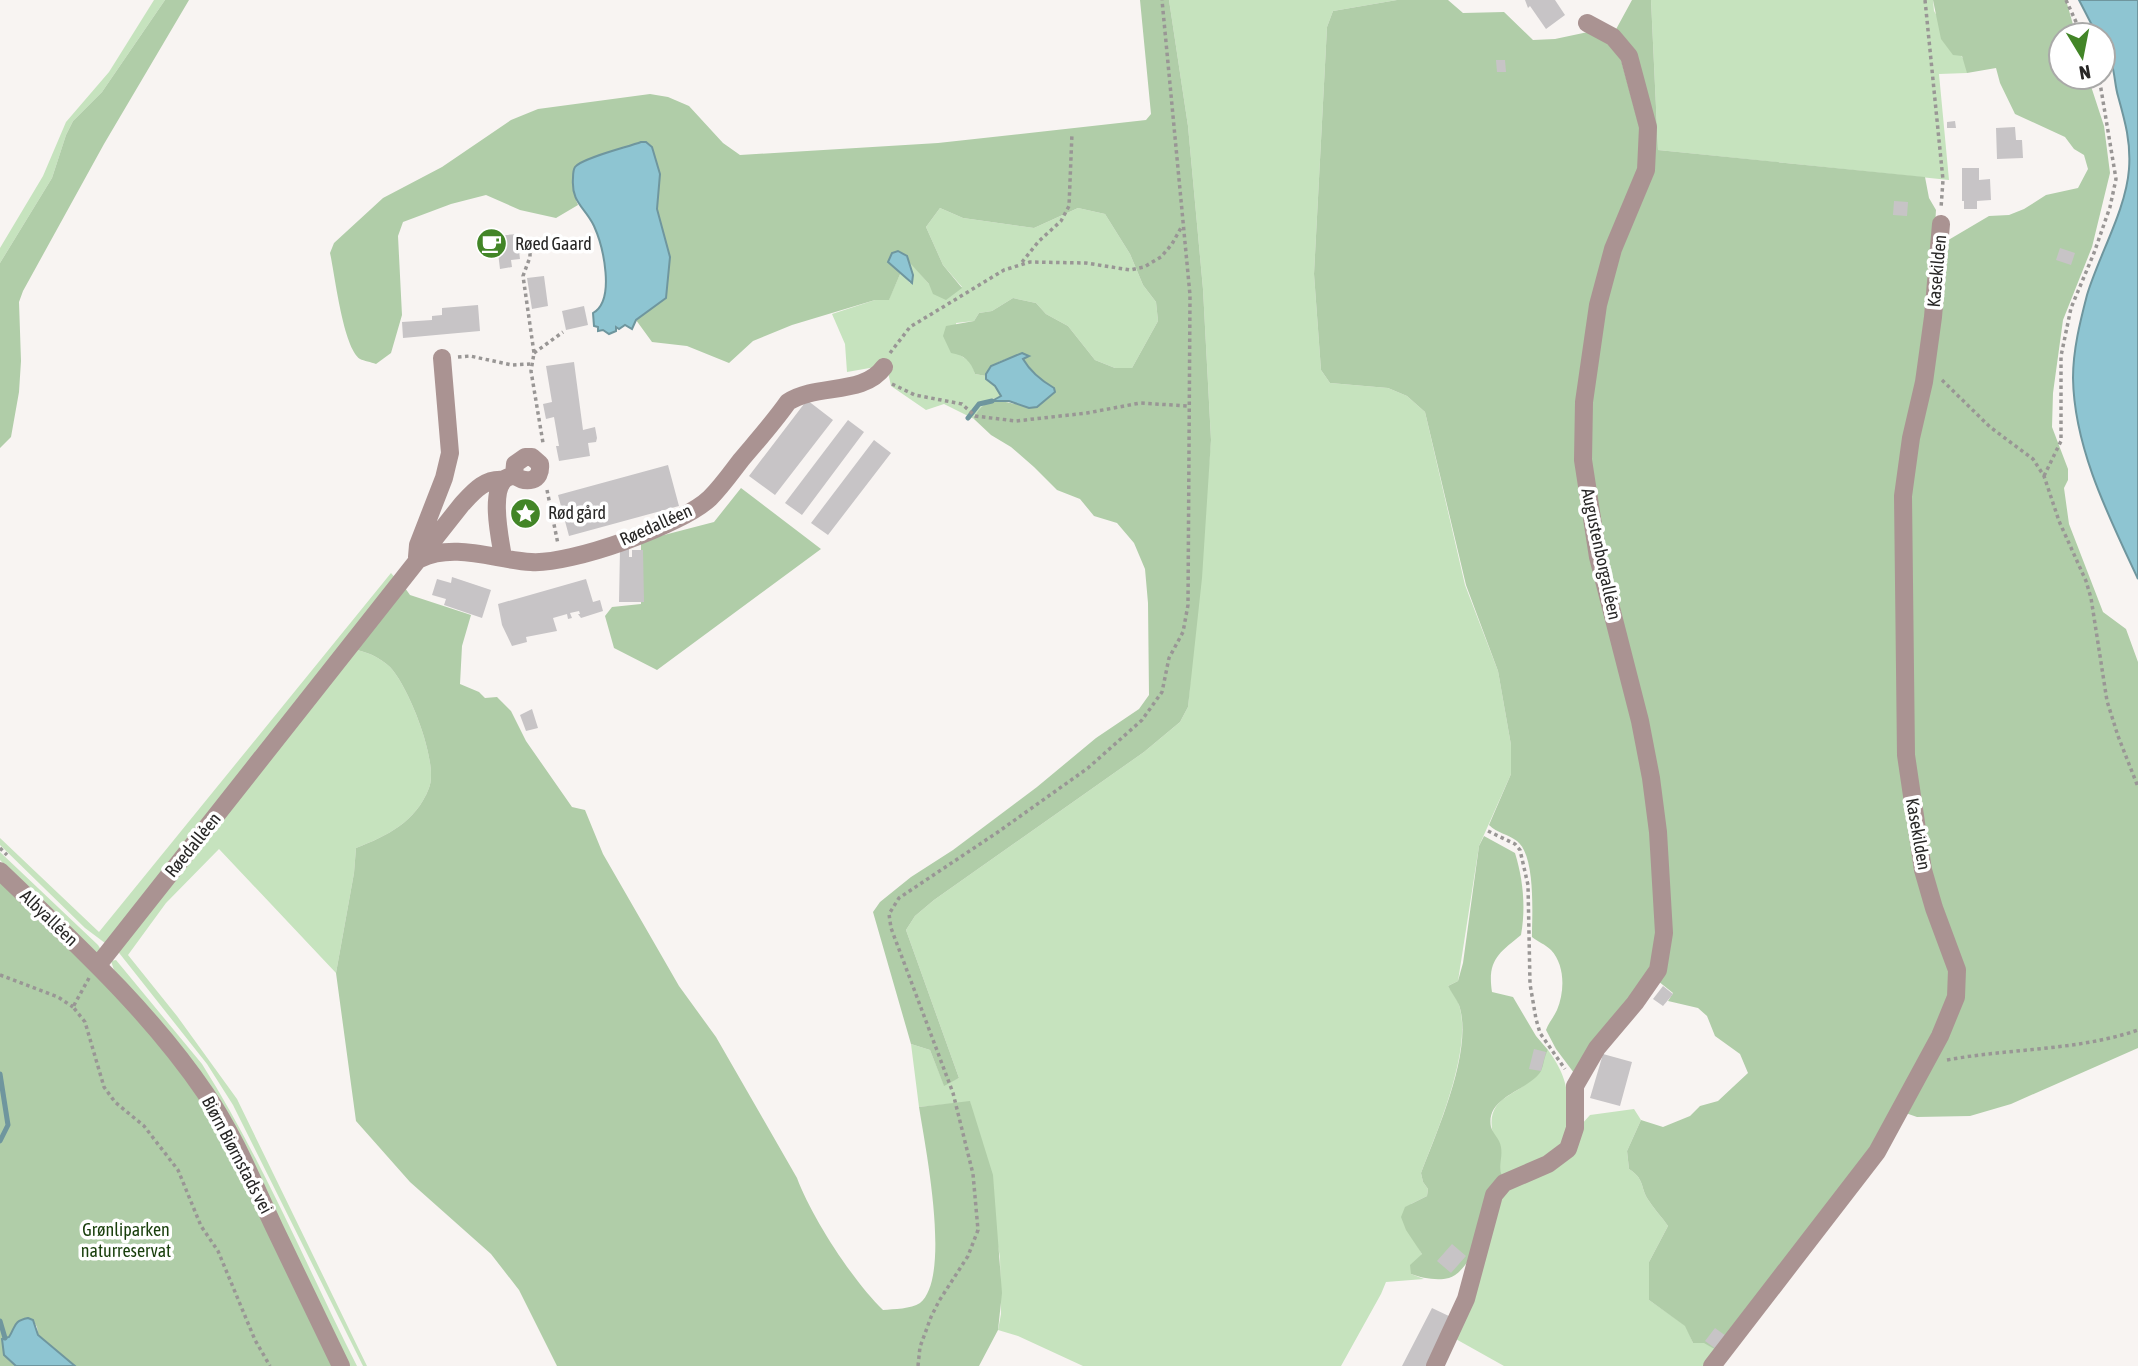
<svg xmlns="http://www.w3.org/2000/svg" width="2138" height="1366" viewBox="0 0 2138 1366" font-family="'Asap Condensed',sans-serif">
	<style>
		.green { fill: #c6e3be }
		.forest { fill: #b0cda8 }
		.water { fill: #8ec5d2; stroke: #6f969e; stroke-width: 2 }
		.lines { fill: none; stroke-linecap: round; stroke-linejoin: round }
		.stream { stroke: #6f969e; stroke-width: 5 }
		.building { fill: #c7c4c6 }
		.path { stroke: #999695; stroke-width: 3.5; stroke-dasharray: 3.5 3.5; stroke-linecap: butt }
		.minor { stroke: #aa9392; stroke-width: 18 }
		.labels { text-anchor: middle; stroke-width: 7; stroke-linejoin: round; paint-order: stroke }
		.poi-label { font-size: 18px; fill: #282726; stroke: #fff; text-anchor: start }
		.street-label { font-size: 18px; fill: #282726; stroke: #fff }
		.park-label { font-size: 18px; fill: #183e0b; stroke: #fff }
	</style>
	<rect width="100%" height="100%" fill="#f8f4f2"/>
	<path class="green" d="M154,0H165L102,92L73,121L66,135L52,178L0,263V248L43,176L66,122L109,72Z
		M1169,0H1397L1333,11L1327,27L1314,274L1321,370L1330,383L1388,388L1407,396L1425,412L1465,585L1498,671L1511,745V774L1479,846L1458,981L1448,986C1452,992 1457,998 1459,1005C1473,1049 1437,1131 1421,1173L1423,1182L1428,1189L1427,1196L1411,1204L1415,1242L1422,1254L1411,1274L1424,1279L1386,1282L1381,1294L1341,1366H1083L1018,1336L998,1330L1001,1314L1000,1257L970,1102L919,1107L911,1044L930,1050L944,1085L959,1078L906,930L915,916L934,900L1144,752L1180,722L1188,707L1211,440L1203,289L1188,126Z
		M1651,0H1933L1934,11L1967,65V73L1939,74L1949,180L1658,150Z
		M940,208L963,218L1034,228L1078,208L1105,214L1130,254L1143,285L1156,302L1158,321L1132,368H1115L1095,360L1068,326L1046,314L1036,303L1013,298L992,311L979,313L974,321L956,323L960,355L972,363L975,374L986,376L1001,393L999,398L992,399V401L981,407L974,419L944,404L926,410L891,386L888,372L881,366L847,372L845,344L832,314L875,300L889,299L901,272L910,283V262L929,284L962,287L943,265L926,227Z
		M391,573L397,580L105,943L85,928L0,845V838L99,932Z
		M357,650C370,653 380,658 390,667C409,687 439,763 429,788C416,822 387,836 356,848L354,873L336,973L219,849L166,903L128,955L177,1016L237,1099L367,1366H363L233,1105L207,1064L116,949Z
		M0,852L98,945L103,953L101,957L49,911L0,860Z
		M116,960L202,1064C262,1159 306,1265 357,1366H349L114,970L111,961Z
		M1548,1050C1573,1084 1569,1105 1565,1145L1503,1179C1499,1171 1500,1166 1499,1158C1496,1141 1485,1121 1497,1105C1506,1094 1523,1090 1531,1078C1538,1070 1541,1059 1548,1050Z
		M1634,1109L1641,1120L1627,1151L1629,1169C1644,1179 1640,1184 1647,1198C1653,1208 1662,1217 1668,1226L1649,1262V1300L1686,1326L1693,1343L1704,1342L1716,1350L1707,1366H1504L1454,1338L1496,1198L1541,1170L1590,1115Z"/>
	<path class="forest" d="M165,0H189L104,144L23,291L19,302L21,361L19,392L11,437L0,448V263L52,178L66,135L73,121L102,92Z
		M1140,0H1169L1188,126L1203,289L1211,440L1202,578L1188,707L1180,722L1144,752L934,900L915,916L906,930L959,1078L944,1086L930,1050L911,1044L873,912L880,902L911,877L953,850L1037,787L1096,738L1139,709L1149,695L1148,603L1145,569L1134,543L1117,523L1094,516L1080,499L1057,490L1034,467L1011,447L991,435L974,419C986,387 1014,408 1037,407L1042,401H1045L1054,388C1041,380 1031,371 1022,358L1028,356L1023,353C1007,360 992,360 986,376L975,374C971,361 964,355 951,353L943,336L946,326L974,321L979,313L992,311L1013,298L1036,303L1046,314L1068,326L1095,360L1115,368H1132L1158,321L1156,302L1143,285L1130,254L1105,214L1078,208L1034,228L963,218L940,208L926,227L943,265L962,288L946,300L933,294L929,284L910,263L912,283L901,272L889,300H875L792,325L753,341L729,363L687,346L652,342L636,320L666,298L670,257L657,209L660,174L652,147C624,145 601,155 576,166V200L578,205L556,218L520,210L486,195L451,204L403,222L398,236L402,315L391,353L376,364C371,362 364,361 360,359C343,347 335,275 330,253L334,243L383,198L442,167L511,120L538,109L650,94L668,97L689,106L723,143L740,155L938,143L1146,120L1151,114Z
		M1397,0H1448L1463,13L1504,12L1533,40L1555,39L1588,32L1617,45L1646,151L1607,258L1579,428L1645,759L1659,957L1574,1073L1556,1049L1546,1030C1549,1022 1554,1017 1557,1010C1565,991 1565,965 1551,950C1545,944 1538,942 1532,937C1532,914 1536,856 1517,841C1508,834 1497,833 1489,825L1511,774V745L1498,671L1466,585L1425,412L1407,396L1388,388L1330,383L1321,370L1314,274L1327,27L1333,11Z
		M1632,0H1651L1658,150L1925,177L1929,198L1936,210L1934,242H1945L1989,216L2009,215L2024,209L2046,195L2078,188L2088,169L2084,155L2074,149L2065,137L2015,114L2000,83L1996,68L1967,73L1962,56L1953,55L1941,39L1933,0H2066L2076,35H2061V77H2088L2104,126L2110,173L2092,247L2063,320L2053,393L2052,427L2068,469V480L2064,488L2069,524L2103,612L2126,629L2138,662V1048L2011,1104L1970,1116L1917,1117L1897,1110L1878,1143L1716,1350L1704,1343H1693L1685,1326L1649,1300V1262L1668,1226C1662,1217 1653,1208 1647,1198C1640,1184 1644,1179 1629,1169L1627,1151L1641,1120L1663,1127L1690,1116L1700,1106L1718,1101L1748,1073L1740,1054L1715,1036L1707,1016L1698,1008L1668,1001L1673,993L1658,981L1667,901L1587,463L1600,307L1651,159L1614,33Z
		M741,488L821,549L657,670L614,648L605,616L612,607L641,604V541L714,522Z
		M405,588L410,595L471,615L462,646L460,684L479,692L485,698L497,697L511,711L526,741L572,807L585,810L603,854L679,986L716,1037L797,1178C812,1218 853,1281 883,1310C894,1309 911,1309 920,1303C952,1277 925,1146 919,1107L970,1101L993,1175L1002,1293L998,1330L979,1366H557L519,1290L491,1254L410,1182L356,1121L336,973L354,873L356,848C387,836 416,822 429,788C439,763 409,687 390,667C380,658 370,653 357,650Z
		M1484,836L1515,853C1523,879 1526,907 1521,935C1499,953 1487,960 1492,992L1513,997L1536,1036L1548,1050C1544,1056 1544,1065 1541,1071C1529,1091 1485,1096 1491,1127C1493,1134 1500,1139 1501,1147C1503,1160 1497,1165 1503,1179C1493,1204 1475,1270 1449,1278C1437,1281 1422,1278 1411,1274L1410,1265L1422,1254L1406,1230L1401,1217L1405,1207L1427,1196L1428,1189L1423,1182L1421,1173C1437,1131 1474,1049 1459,1005C1456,998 1451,992 1448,986L1458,981L1463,963L1479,846Z
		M0,877L153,1034L212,1114L335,1366H75L38,1335L37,1327L32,1319L12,1332L9,1337L2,1339L4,1355L16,1366H0Z"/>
	<path class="water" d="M2079,0H2138V579C2109,517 2074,448 2073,378C2073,350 2080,322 2087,295C2099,255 2126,210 2129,169C2131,142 2125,121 2118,96C2115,86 2115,75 2112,65C2110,53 2103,47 2103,35H2097Z
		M641,142H646L652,147L660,174L657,209L670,257L666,298L636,320L632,329L625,325L619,329L616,327V331L609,334L603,330L598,331V327L594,326L593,313C616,300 603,246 594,226C585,207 571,203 573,178C573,175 573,170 575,167C582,158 628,147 641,142Z
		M898,251L907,256L913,275L912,283L888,262L892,253Z
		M1022,353L1029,356L1023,359C1030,371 1042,381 1054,388L1055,392L1037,407L1029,408L1009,401H992L1001,396L995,386L986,379V374L991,366Z
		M28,1318L33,1320L38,1335L75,1366H16L4,1355L2,1339L9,1337C16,1326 13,1321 28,1318Z"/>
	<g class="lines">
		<path class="stream" d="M968,418L979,404L992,401
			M0,1074L8,1125L0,1141
			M0,1321L5,1338"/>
	</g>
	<path class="building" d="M1525,0H1555L1565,15L1546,29L1530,6L1528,8Z
		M1496,60H1505L1506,72H1497Z
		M1955,121L1956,128H1947V122Z
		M2015,127L2016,140H2022L2023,158L1997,159L1996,128Z
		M1962,168H1979V180L1990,179L1991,200L1977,201V209H1964V201H1962Z
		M1894,201L1908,202L1907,216L1893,215Z
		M517,234L518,244L523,243L524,250L519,251L520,259L511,260L512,267L500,269L496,236Z
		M2060,248L2075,253L2071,265L2056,260Z
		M544,276L548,306L532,309L527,278Z
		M478,305L480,331L403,338L402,322L432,320V316L442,315V308Z
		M584,306L588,325L566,330L562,311Z
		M574,362L583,430L595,427L597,438L596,442L588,443L590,456L559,461L556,446H559L554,417L546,419L543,404L552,402L546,366Z
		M807,400L833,420L775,495L749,476Z
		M848,420L864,432L802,515L785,503Z
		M874,440L891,453L828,535L811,523Z
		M668,465L679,506L569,536L558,495Z
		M620,549H629V557H632V550H643L644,602H619Z
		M452,577L491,590L482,618L444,605L446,599L432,595L437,579L451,583Z
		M586,579L593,602L600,600L603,611L581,618L578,614H580L579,611L570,613L572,618L568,619L567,614L553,618L557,631L526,637L527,642L512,646L502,625L498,604Z
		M532,709L538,728L526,731L520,715Z
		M1663,986L1673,994L1663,1006L1653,999Z
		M1534,1049L1546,1052L1541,1071L1529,1069Z
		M1603,1054L1632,1062L1620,1106L1590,1098Z
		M1452,1244L1466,1256L1451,1273L1437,1261Z
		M1432,1308L1453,1318L1429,1366H1402Z
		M1715,1328L1726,1336L1716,1349L1705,1341Z"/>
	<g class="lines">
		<path class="path" d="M1925,0L1943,180L1941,208
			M2066,0L2082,35
			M530,246V257L523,276L534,353L531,371L543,443
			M1022,262L1039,241L1061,221L1069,206L1072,133
			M534,353L563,332
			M890,353L910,327L1004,270L1030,262L1086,263L1130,270L1144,267L1161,257L1172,244L1182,226
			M458,357L470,356L512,365L530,364
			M1942,380L1990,427L2033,459L2044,476L2059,521L2086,581L2091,598L2107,701L2118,736L2138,787
			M892,384L915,395L962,404L975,416L1016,421L1087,413L1140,403L1188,406
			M2044,476L2061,441V356L2071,308L2094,253L2110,207L2116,179L2099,77
			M547,490L558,544
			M1488,831L1515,844L1520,850L1528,885L1530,984L1536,1019L1540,1033L1565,1069
			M0,848L7,855
			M0,975L58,997L73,1007
			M89,978L73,1007L85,1022L104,1087L115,1102L144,1126L178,1170L201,1226L218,1251L255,1340L270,1366
			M1947,1060C2011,1048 2077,1051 2138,1030
			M918,1366L920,1347L931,1317L939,1301L968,1256L978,1230L973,1174L953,1093L891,928L889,914L899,898L998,832L1088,768L1142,720L1162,692L1169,658L1183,632L1188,605L1190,295L1162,0"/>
		<path class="minor" d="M417,557L418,545L444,478L450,453L442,358
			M503,557C500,539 490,494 504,480C507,477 511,476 514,475C526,484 542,482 540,464L532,457H525L515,464L514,475
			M420,559C454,542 496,560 531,562C570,565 682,525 710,498C722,486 731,473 741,460C757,441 774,422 788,402C817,383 863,396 884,367
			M0,871C73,941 149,1010 206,1094C234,1135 253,1182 274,1227C296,1273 319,1320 341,1366
			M98,965L462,504C474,491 485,478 504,480
			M1435,1366L1466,1299L1494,1195L1504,1183L1548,1164L1568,1149L1575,1128V1086L1597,1048L1635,1003L1658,970L1664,933L1658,832L1651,778L1640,721L1598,557L1583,460L1584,402L1598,305L1613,249L1646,170L1648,127L1629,56L1613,37L1587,23
			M1712,1366L1877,1152L1940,1036L1956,997L1957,970L1934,908L1923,870L1906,755L1903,496L1911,438L1924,382L1933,317L1941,224"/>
	</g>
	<defs>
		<symbol id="cafe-disc" viewBox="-11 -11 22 22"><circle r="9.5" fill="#428527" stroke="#fff"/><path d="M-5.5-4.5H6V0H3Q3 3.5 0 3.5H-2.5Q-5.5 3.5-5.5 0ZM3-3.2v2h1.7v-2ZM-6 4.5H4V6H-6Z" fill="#fff"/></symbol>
		<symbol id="sight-disc" viewBox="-11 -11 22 22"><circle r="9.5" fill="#428527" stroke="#fff"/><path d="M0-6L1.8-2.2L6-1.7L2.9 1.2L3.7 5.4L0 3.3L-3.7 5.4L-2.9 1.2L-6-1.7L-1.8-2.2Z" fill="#fff"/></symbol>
	</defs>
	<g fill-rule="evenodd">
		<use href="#cafe-disc" x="474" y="226" width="35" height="35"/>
		<use href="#sight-disc" x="508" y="496" width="35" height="35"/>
	</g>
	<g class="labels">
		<g class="poi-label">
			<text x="515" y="250">Røed Gaard</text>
			<text x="548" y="519">Rød gård</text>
		</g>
		<g class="street-label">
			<text transform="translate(1937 271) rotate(-85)" y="6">Kasekilden</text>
			<text transform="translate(656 525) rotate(-24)" y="6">Røedalléen</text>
			<text transform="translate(1601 554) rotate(78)" y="6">Augustenborgalléen</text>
			<text transform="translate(1918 834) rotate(80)" y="6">Kasekilden</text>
			<text transform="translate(193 845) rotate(-51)" y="6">Røedalléen</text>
			<text transform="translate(49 918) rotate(44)" y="6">Albyalléen</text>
			<text transform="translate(237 1155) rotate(62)" y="6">Biørn Biørnstads vei</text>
		</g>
		<g class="park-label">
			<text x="126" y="1236">Grønliparken<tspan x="126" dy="21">naturreservat</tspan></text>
		</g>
	</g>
	<g transform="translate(2082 56) rotate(170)"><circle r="33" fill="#ffffff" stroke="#a9a9a8" stroke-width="2"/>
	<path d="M0-5L12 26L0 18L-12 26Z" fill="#428527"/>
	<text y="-10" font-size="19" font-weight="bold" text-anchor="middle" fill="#282726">N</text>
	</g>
</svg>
